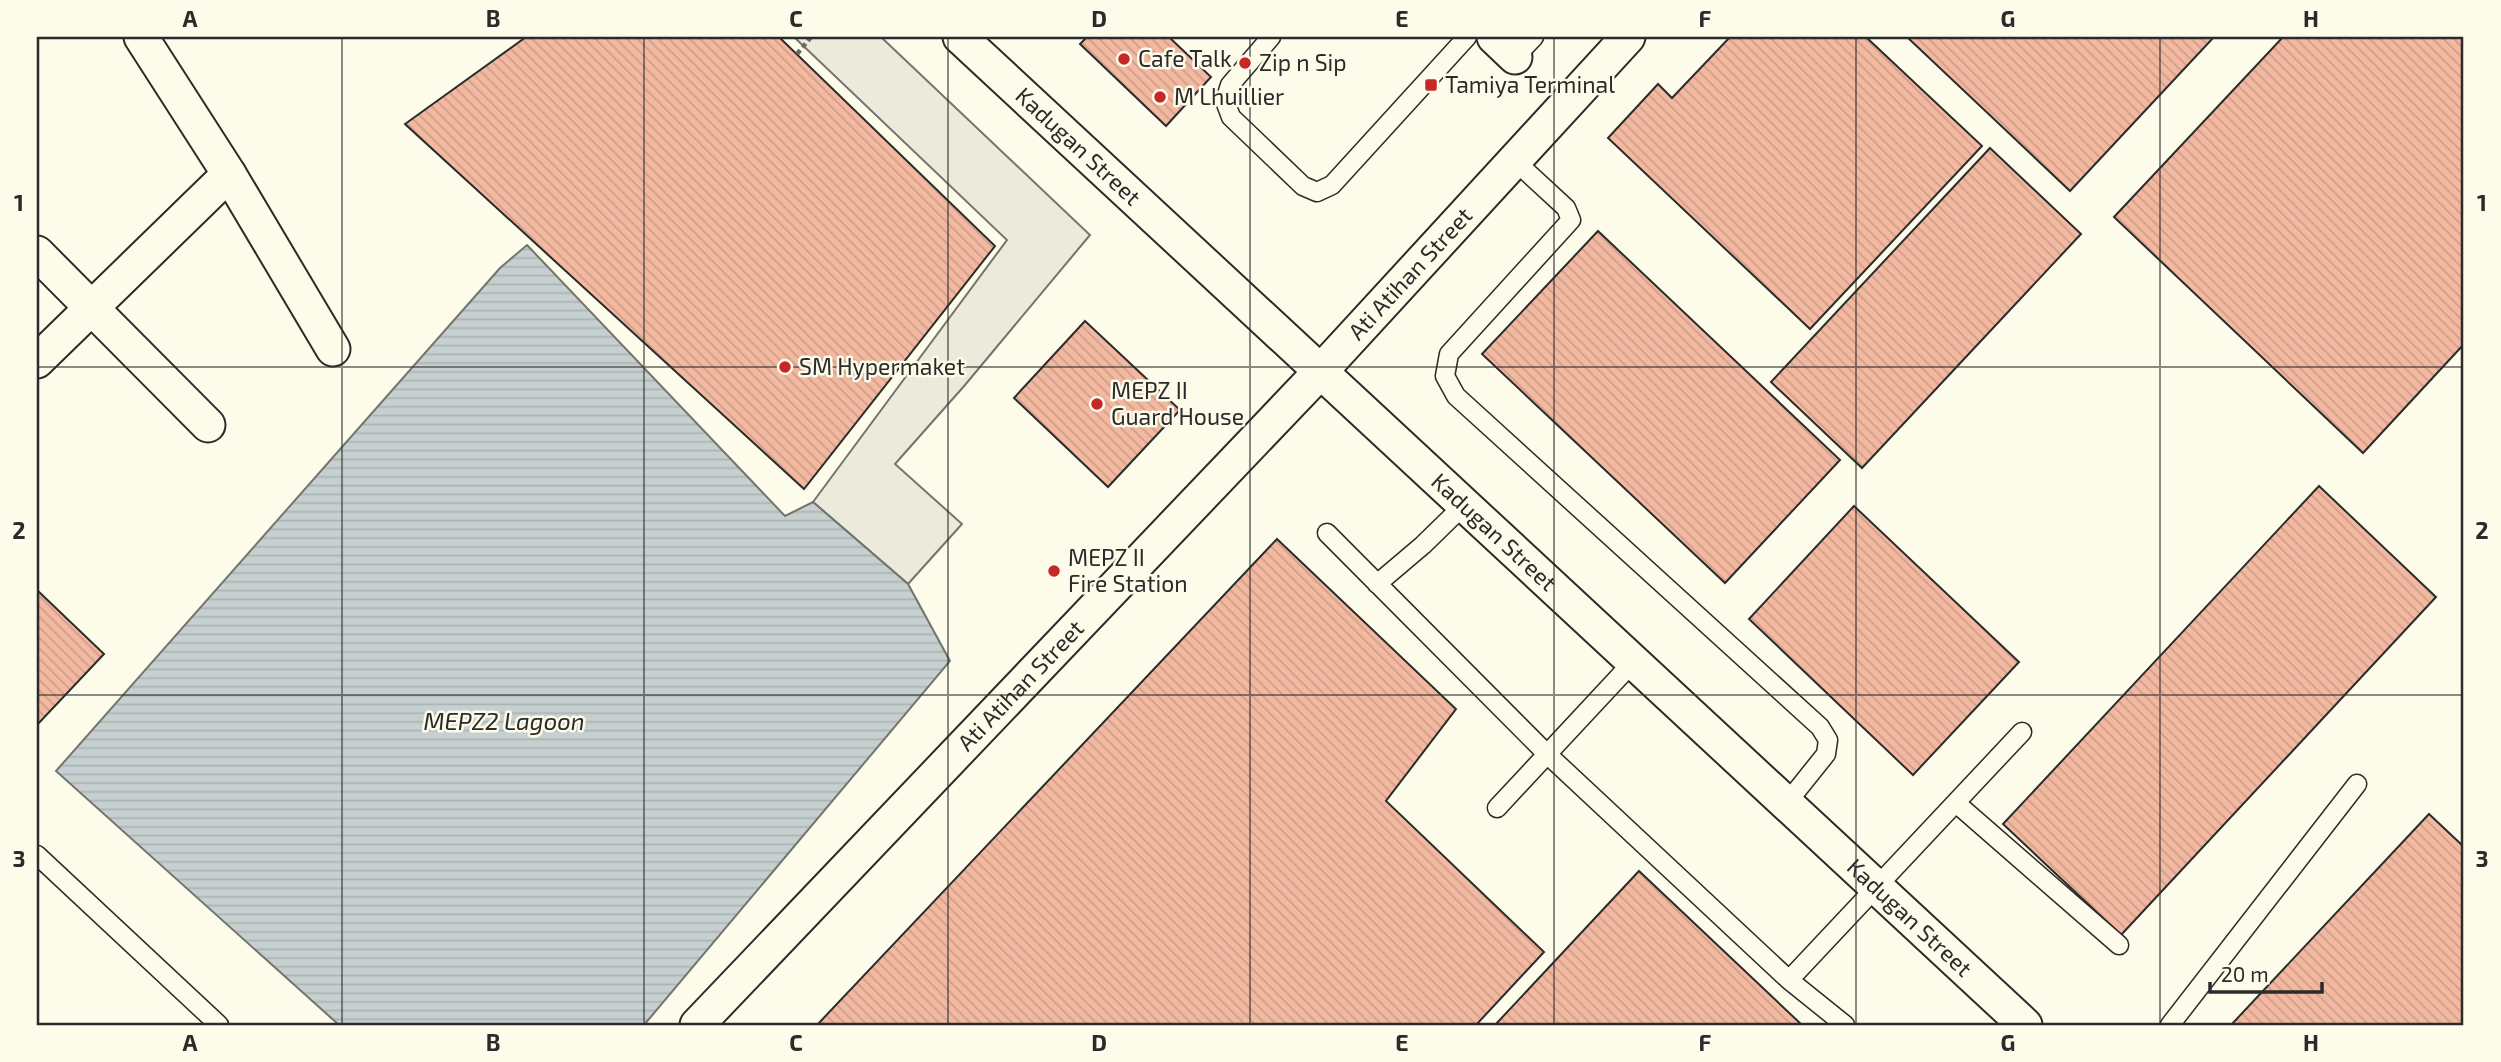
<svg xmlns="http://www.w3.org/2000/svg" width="2501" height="1062" viewBox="0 0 2501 1062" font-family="'Exo 2',sans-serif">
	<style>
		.parking { fill: #eceadb; stroke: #74746e; stroke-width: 2 }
		.water { fill: url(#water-rules); stroke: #74746e; stroke-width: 2 }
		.building { fill: url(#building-back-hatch); stroke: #2b2b2b; stroke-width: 2 }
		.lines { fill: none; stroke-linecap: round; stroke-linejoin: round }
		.service-casing { stroke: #2b2b2b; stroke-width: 21 }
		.minor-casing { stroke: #2b2b2b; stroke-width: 37 }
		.path { stroke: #6a6964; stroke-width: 4.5; stroke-dasharray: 5 3.5; stroke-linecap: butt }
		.service { stroke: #fdfbea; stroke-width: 18 }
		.minor { stroke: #fdfbea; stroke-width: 33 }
		.grid { fill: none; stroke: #2b2b2b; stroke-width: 2; stroke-opacity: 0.55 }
		.poi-dot { fill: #c62828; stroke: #fdfbea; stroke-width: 2.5 }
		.labels { text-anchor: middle; stroke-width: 5; stroke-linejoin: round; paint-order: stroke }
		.poi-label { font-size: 23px; fill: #2b2b2b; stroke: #fdfbea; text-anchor: start }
		.street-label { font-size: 23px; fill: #2b2b2b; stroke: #fdfbea }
		.water-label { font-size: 24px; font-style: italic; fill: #2b2b2b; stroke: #fdfbea }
		.neatline { fill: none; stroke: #2b2b2b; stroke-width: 2.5 }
		.grid-label { font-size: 23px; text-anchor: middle; font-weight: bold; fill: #2b2b2b }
	</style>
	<defs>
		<pattern id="water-rules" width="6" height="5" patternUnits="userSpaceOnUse" patternTransform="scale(1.75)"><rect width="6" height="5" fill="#c7d0d0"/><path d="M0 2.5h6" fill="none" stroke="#abb3b3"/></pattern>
		<pattern id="building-back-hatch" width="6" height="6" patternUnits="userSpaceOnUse" patternTransform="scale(1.75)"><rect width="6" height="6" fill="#f2b8a0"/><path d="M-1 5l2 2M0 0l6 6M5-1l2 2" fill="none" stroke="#d09e8a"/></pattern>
	</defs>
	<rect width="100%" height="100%" fill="#fdfbea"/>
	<path class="parking" d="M794,37H881L1090,235L965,385L895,464L962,524L908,584L813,502L1007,240Z"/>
	<path class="water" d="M527,245L785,516L813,502L908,584L950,661L644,1025H339L56,771L500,268Z"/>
	<path class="building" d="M526,37H779L995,246L804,489L405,124Z
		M1087,37H1169L1211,77L1166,126L1080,44Z
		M1730,37H1866L1982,146L1810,329L1608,138L1658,84L1672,98Z
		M1907,37H2214L2070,191Z
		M2283,37H2464V344L2363,453L2114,217Z
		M1990,148L2081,234L1862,468L1771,382Z
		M1598,231L1840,460L1725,583L1482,354Z
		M1085,321L1180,410L1108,487L1014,398Z
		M2319,486L2436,597L2121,935L2003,824Z
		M1854,506L2019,662L1913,775L1749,619Z
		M1277,539L1456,709L1386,801L1544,952L1476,1025H817Z
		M37,590L104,654L37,725Z
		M2429,814L2464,847V1025H2231Z
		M1639,871L1802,1025H1495Z"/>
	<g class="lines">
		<defs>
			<path id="service" d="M1271,37L1230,85L1225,101L1231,117L1303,186L1317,192L1332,185L1467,37
				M1515,57L1534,37
				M1514,160L1566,208L1571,220L1449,354L1445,376L1456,396L1820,727L1828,740L1826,754L1786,804
				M1327,533L1547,754L1789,980L1845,1025
				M1377,584L1423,545L1464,505
				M1956,803L2119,945
				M1497,808L1633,662
				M37,855L219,1025
				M1789,980L2022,732
				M2170,1025L2357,784"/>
			<g id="minor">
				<path d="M141,37L229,174L333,349"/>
				<path id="s1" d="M960,37L2025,1025"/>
				<path d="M1494,37L1515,57"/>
				<path d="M37,253L208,425"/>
				<path d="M37,361L229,174"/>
				<path id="s2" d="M697,1025L1320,372L1628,37"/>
			</g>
		</defs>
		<use href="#service" class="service-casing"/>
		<use href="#minor" class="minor-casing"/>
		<path class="path" d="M797,54L811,37"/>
		<use href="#service" class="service"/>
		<use href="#minor" class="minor"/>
	</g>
	<path class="grid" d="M342,37V1025M644,37V1025M948,37V1025M1250,37V1025M1554,37V1025M1856,37V1025M2160,37V1025M37,367H2464M37,695H2464"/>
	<g class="poi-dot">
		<circle cx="1124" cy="59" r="7"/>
		<circle cx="1245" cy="63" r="7"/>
		<rect x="1424" y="78" width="14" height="14" rx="3.5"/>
		<circle cx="1160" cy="97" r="7"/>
		<circle cx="785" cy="367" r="7"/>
		<circle cx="1097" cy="404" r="7"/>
		<circle cx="1054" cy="571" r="7"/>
	</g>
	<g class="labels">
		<g class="poi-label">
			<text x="1138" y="67">Cafe Talk</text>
			<text x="1259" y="71">Zip n Sip</text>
			<text x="1445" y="93">Tamiya Terminal</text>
			<text x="1174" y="105">M Lhuillier</text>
			<text x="799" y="375">SM Hypermaket</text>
			<text x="1111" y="399">MEPZ II<tspan x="1111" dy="26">Guard House</tspan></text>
			<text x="1068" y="566">MEPZ II<tspan x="1068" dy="26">Fire Station</tspan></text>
		</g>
		<g class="street-label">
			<text dy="8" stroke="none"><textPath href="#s1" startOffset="161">Kadugan Street</textPath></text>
			<text dy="8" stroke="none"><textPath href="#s2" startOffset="1036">Ati Atihan Street</textPath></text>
			<text dy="8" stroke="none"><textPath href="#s1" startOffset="728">Kadugan Street</textPath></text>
			<text dy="8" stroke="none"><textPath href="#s2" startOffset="469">Ati Atihan Street</textPath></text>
			<text dy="8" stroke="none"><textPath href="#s1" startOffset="1295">Kadugan Street</textPath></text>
		</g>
		<g class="water-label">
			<text x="504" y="730">MEPZ2 Lagoon</text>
		</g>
	</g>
	<rect width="2501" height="1062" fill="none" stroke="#fdfbea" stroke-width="77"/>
	<path d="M2210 982v10h112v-10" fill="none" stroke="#2b2b2b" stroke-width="3.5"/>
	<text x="2221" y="982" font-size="21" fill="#2b2b2b" stroke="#fdfbea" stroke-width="5" paint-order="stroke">20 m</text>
	<rect x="38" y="38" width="2424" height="986" class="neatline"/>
	<g class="grid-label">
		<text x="190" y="27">A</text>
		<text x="493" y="27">B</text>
		<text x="796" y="27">C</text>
		<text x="1099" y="27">D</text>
		<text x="1402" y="27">E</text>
		<text x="1705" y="27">F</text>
		<text x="2008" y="27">G</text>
		<text x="2311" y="27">H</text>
		<text x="19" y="211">1</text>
		<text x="2482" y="211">1</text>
		<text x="19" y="539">2</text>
		<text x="2482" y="539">2</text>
		<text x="19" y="867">3</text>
		<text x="2482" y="867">3</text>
		<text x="190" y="1051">A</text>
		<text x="493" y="1051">B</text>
		<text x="796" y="1051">C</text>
		<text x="1099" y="1051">D</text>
		<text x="1402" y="1051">E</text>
		<text x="1705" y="1051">F</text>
		<text x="2008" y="1051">G</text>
		<text x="2311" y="1051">H</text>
	</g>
</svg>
